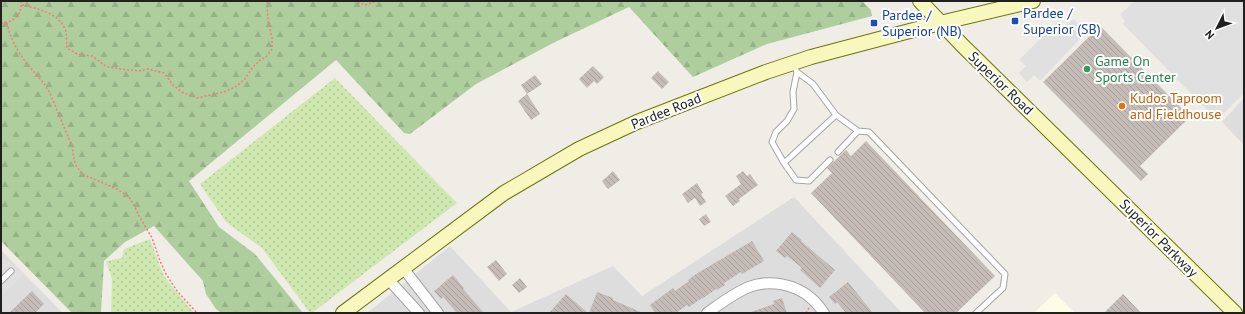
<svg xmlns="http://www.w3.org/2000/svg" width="1245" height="314" viewBox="0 0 1245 314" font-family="'PT Sans',sans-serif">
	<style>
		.residential { fill: #dedddd }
		.education { fill: #fefce3 }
		.grass { fill: url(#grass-dots) }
		.forest { fill: url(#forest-firs) }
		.parking { fill: #e0e0e0 }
		.building { fill: url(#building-back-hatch) }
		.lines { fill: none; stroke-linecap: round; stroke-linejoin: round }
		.lane-casing { stroke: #a4a4a4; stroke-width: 7 }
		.street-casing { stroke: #a4a4a4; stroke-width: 12 }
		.secondary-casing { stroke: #6f750a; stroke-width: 16 }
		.path { stroke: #f47a74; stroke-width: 1.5; stroke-dasharray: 2 2; stroke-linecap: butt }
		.lane { stroke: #fff; stroke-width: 5 }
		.street { stroke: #fff; stroke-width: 10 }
		.secondary { stroke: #f7f7be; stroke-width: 14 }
		.transit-dot { fill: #1a4fb4; stroke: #fff; stroke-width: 1.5 }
		.leisure-dot { fill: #2e9e5b; stroke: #fff; stroke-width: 1.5 }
		.food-dot { fill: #e8710a; stroke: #fff; stroke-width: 1.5 }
		.labels { text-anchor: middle; stroke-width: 4; stroke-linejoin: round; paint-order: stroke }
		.transit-label { font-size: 14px; fill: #164399; stroke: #fff; text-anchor: start }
		.leisure-label { font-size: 14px; fill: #27864d; stroke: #fff; text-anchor: start }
		.street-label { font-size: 14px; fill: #202020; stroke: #fff }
		.food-label { font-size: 14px; fill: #c56008; stroke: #fff; text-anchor: start }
	</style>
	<defs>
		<pattern id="grass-dots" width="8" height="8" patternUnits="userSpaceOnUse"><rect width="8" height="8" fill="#cfe8b0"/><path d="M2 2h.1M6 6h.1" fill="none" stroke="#b1c797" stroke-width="1.8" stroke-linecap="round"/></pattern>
		<pattern id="forest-firs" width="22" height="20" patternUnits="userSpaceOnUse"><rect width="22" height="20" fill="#afce9e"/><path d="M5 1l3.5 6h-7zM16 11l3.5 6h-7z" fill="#96b188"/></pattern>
		<pattern id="building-back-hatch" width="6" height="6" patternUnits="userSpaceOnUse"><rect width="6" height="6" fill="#c5bcb7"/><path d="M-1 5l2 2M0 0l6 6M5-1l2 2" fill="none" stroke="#a9a19d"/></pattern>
	</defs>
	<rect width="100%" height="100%" fill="#f0ede7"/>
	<path class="residential" d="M1244,98V145L1222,122Z
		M794,197L902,313H367L450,246L511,312L613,266L642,296Z
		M1,250L63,313H1Z"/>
	<path class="education" d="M1055,293L1075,313H1034Z"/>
	<path class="grass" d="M335,78L457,203L312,313H310L262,248L226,222L200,184Z
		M150,239L163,274L170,284L194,313H111L112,279L106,261L122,258L124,249Z"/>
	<path class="forest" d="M1,1H862L871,10L872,16L767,44L693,77L629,7L555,42L476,84L410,134L404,133L336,60L189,181L219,227L255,254L303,313H221L216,309L206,294L203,281L154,226L125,242L104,261L101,313H72L1,241Z"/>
	<path class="parking" d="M1140,1H1244V93L1217,120L1123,24L1125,21L1120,15L1132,3Z
		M1073,19L1077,22L1079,32L1083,36L1040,81L1034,75L1027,82L1019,73L1026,66L1019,60L1058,21L1065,27Z
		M4,258L23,275L1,297V261Z"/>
	<path class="building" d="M1100,26L1190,117L1140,166L1148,174L1141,181L1043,82Z
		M593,66L604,77L597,84L594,81L587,88L579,79Z
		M658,71L669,82L662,89L651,78Z
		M535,75L542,84L527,94L521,85Z
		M527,94L540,114L531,120L518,101Z
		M866,141L995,276L956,313H925L811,193L832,173L827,168L846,150L851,156Z
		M613,171L620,180L608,189L602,181Z
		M743,171L747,176L750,174L758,185L739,199L740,201L733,206L725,196L741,184L736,176Z
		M697,183L703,193L701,194L706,202L700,206L695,198L688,203L682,194Z
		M706,214L711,222L704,226L699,219Z
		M792,232L802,240L801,241L835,270L820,288L800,270L802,268L787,256L785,258L776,251Z
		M752,241L764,261L742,274L741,272L724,283L725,285L717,290L716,289L702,299V298L689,307L687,305L676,313H655L650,305L673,288L675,291L689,281L688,280L696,274Z
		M496,260L507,274L499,281L487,267Z
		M453,275L464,288L463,289L484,313H457L443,297L441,299L434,291Z
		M520,278L527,287L519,293L512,285Z
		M848,282L873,313H846L837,302L835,304L829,297Z
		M32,291L44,304L35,313H9Z
		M597,292L613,298V300L643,313H589Z
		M566,294L588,313H549Z
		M1123,294L1141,313H1104Z
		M782,298L787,313H751V312L774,304L773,301Z"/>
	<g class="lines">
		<defs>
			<path id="lane" d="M793,64L797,72L813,84L836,115L858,131L869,132L1005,274L1003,288L976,313
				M797,72L793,92L794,109L787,121L776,132L772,142L784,163L796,180L809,181L830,160
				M838,152L858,131
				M784,163L836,115
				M1,281L11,271"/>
			<path id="street" d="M403,268L438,313
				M388,279L419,313
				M707,313C720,304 734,293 749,287C769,279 796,284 812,299C817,303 820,308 824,313"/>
			<path id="secondary" d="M920,1L962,45L1235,313
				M343,313L504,193L579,149L637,122L766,72L811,57L940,23L1033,1"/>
		</defs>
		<use href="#lane" class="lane-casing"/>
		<use href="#street" class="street-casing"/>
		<use href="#secondary" class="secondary-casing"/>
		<path class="path" d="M354,1L355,2L365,5L377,1
			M22,5C38,9 61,13 66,32C67,37 66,43 67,48L77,54L92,56L107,67L129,70L139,71L148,69L164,73L173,85L182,92L197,98L224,92L237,86L245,79L253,67L260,60L266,57L272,49V38L268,21L267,1
			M1,23C13,23 23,14 21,1
			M7,23L10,35L17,49L26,63L43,82L50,93L66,132L72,146L75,164L78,168L82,174L117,189L128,196L133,203L138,214L152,238L160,261L166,274L177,291L197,313
			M806,313L809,308"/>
		<use href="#lane" class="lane"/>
		<use href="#street" class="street"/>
		<use href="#secondary" class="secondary"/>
	</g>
	<g class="transit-dot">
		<rect x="1011" y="17" width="8" height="8" rx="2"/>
		<rect x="870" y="19" width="8" height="8" rx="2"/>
	</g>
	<circle class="leisure-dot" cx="1087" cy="69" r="4"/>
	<circle class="food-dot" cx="1122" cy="106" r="4"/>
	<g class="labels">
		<g class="transit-label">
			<text x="1023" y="18">Pardee /<tspan x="1023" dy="16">Superior (SB)</tspan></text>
			<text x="882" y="20">Pardee /<tspan x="882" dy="16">Superior (NB)</tspan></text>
		</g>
		<g class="leisure-label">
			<text x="1095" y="66">Game On<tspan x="1095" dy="16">Sports Center</tspan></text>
		</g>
		<g class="street-label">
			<text transform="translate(1001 83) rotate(44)" y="5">Superior Road</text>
			<text transform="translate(666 111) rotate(-22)" y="5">Pardee Road</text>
			<text transform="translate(1159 238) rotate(45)" y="5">Superior Parkway</text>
		</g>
		<g class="food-label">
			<text x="1130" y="103">Kudos Taproom<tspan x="1130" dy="16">and Fieldhouse</tspan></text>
		</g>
	</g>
	<rect width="1245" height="314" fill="none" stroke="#202020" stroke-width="4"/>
	<g transform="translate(1217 28) rotate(228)" stroke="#ffffff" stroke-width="3" paint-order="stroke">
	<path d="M0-3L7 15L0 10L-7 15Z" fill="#202020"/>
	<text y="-6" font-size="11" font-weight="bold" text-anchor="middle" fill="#202020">N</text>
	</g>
</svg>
